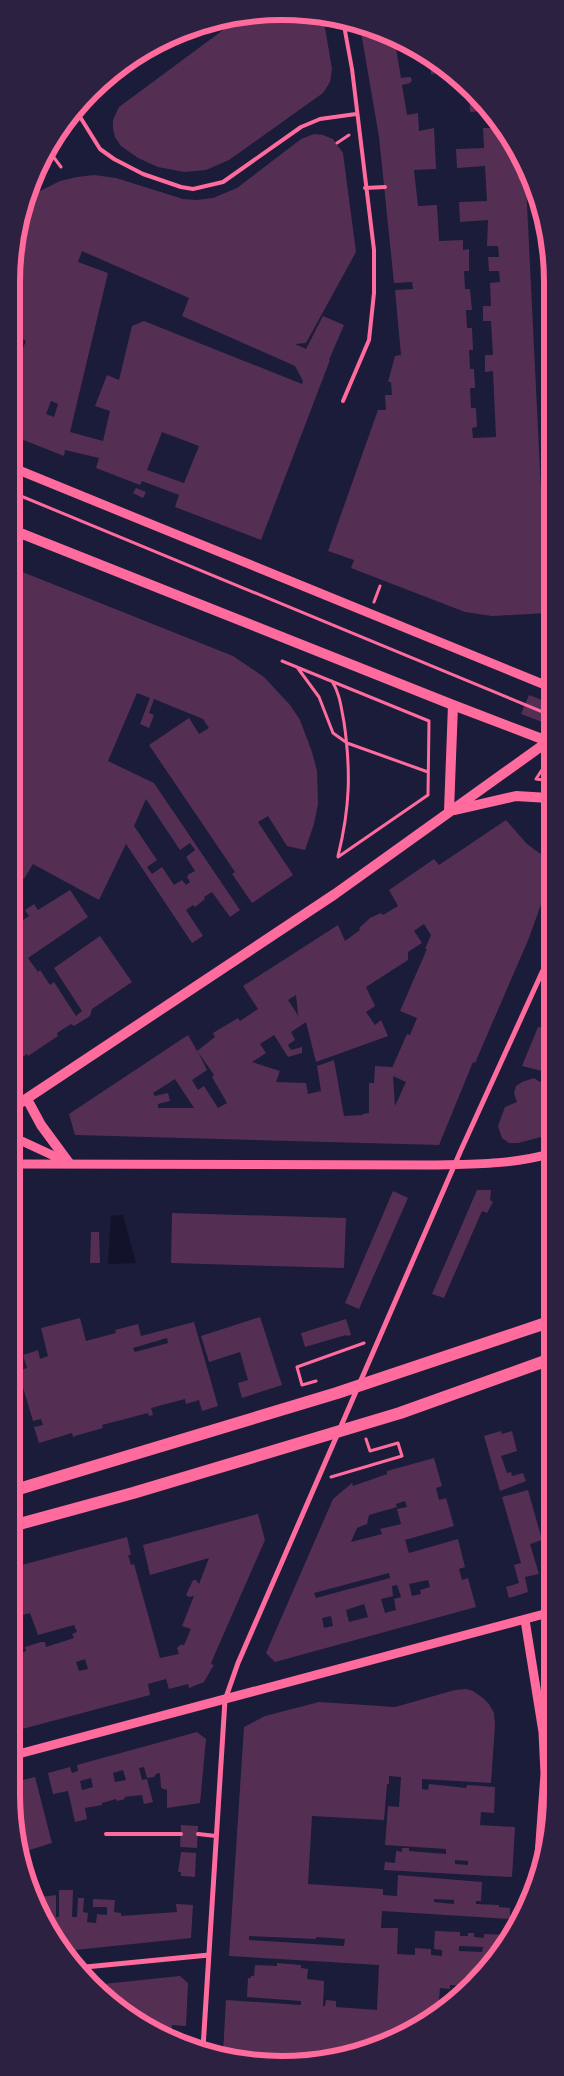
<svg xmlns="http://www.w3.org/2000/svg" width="564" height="2076" viewBox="0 0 564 2076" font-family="Helvetica,sans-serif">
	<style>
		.water { fill: #12122b }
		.building { fill: #542f53; fill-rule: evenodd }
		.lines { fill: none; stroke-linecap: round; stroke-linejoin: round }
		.path { stroke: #ff6b9d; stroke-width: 3 }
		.service { stroke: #ff6b9d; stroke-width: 4 }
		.minor { stroke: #ff6b9d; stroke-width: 5 }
		.tertiary { stroke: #ff6b9d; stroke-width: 9 }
		.secondary { stroke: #ff6b9d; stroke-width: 10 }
		.primary { stroke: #ff6b9d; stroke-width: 12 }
		.rim { fill: none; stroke: #ff6b9d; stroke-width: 6 }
	</style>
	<rect width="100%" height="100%" fill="#1b1b3a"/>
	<path class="water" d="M123,1215L136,1263L108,1264L111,1216Z"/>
	<path class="building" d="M242,16H323L332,69L330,82L323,93L229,160L206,170L184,172L158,167L138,158L121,146L115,137L113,128V120L119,107Z
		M360,26L411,45L396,48L401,78L410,77L412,80L410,83L402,85L407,115L418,113L419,131L434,128L436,169L414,170L418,206L437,205L439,241L463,240V250L469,249V271H464L465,289H470L472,310H466L467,328H472L473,350H469L470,369H474L475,388H470L471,408H476L477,427L472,428L473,438L496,437L493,371L485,372V355H493L491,321H483V306H491L490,283L500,282L499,271H489L488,257H499L498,246H487L488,220L460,222L459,202L487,201L485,166L457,168L456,149L484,148L483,128H491L490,119H486V111L470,112L469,91H474L525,163L547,613L492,616L465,612L351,568L354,560L328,551L378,410H386L385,395H392L391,382H388L395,356L401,355L395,290L413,289L412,282L394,283L379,137Z
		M431,58L451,73L431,74Z
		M314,134L323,135L333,139L343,153L356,252L306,343L295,344L306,349L323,316L344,325L329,360H330L261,540L175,507L179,495L142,481L140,485L96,468L99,458L65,450L64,456L16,437V402L19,396L16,395L19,388L16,387V365L26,341L16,335V229L30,196L60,181L77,177L94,175L116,178L183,199L196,200L213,198L237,188L301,139ZM82,251L189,298L182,316L295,366L303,381L302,384L144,321L132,326L119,380L107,375L95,406L110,411L103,441L70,432L108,273L78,262ZM51,401L58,404L54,417L46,414ZM162,432L199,446L184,483L147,470Z
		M136,488L146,492L143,498L133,493Z
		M15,569L233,656L264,677L290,705L300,720L312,752L317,771L318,804L314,824L305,850L287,846L268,816L258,822L293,875L252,903L232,874L235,872L149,745L189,718L199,734L209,728L203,719L154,699L149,713L154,715L149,728L140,724L150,698L137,693L108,761L154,783L240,910L230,917L212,892L204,897L205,899L195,907L193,905L186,910L203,936L192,943L126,844L99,900L33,864L24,879L14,877ZM146,799L180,850L190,843L195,850L186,857L195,871L189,874L187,877L190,882L186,885L182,880L174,885L162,867L152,874L147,867L157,860L134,826Z
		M529,695L550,703V725L521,714Z
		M506,820L527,844L549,860V882L529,938L475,1063L473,1062L439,1145L75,1135L69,1114L188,1035L197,1051L215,1037L213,1033L238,1018L240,1021L258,1009L243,986L338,925L345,941L360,930L359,928L370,918L381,913L383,915L398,906L389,890L434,859L439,865ZM424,924L431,935L425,949H427L400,1011L417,1018L410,1035L407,1034L392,1068V1067L375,1066L374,1083H369V1113L363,1114V1115L344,1116L334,1060L317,1066L321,1091L308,1094L306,1083L276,1082L280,1071L252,1062L266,1053L260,1044L274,1035L288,1057L302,1053V1047L291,1050L288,1045L295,1040L291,1032L306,1022L316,1062L388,1036L381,1020L375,1025L366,1012L375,1006L366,987L408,960V952L422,943L414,931ZM296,995L298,1014L299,1017L288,1000ZM198,1052L214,1075L212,1077L227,1103L218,1108L204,1086L198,1090L192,1080L207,1070ZM393,1076L406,1082L395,1106ZM175,1079L194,1108H158V1104L170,1101L168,1093L155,1096L153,1093Z
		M70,890L88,917L28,958L38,972L40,970L50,985L54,982L76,1016L82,1011L54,968L100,936L132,982L92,1009L90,1016L74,1026L71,1024L57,1033L58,1036L28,1056L27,1054L14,1062V926L29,916L25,910L34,904L38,910Z
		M549,1001V1022L541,1020Z
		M538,1027L549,1029V1062L546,1072L522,1066Z
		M534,1078L540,1082H549V1135L518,1143H509L502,1138L498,1126L505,1107L517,1102L514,1093L516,1086L522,1082Z
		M477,1190H491L490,1200L493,1202L487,1213L482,1211L444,1298L432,1294Z
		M393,1191L408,1198L359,1309L345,1303Z
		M172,1213L346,1218L344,1268L171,1263Z
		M91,1232H99L100,1263H90Z
		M260,1317L282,1385L242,1398L238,1383L248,1380L240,1352L209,1362L201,1336Z
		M80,1318L86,1341L116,1333L115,1330L138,1324L141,1336L194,1322L218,1406L202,1411L199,1400L186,1404L185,1399L151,1408L153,1415L149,1416L148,1413L102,1425L103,1428L75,1436L73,1437L72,1433L39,1443L34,1427L43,1425L41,1419L33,1421L18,1371L27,1368L23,1355L38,1350L40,1359L48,1356L41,1328ZM167,1338L168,1343L135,1352L133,1348Z
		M346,1319L351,1335L347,1336L346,1335L305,1347L301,1333Z
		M16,1321L20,1334L13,1336V1322Z
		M501,1431L502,1434L512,1431L517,1451L501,1456L507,1473L511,1472L512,1476L523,1473L526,1481L500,1491L484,1436Z
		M434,1458L442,1486L436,1488L439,1500L446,1498L454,1526L405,1540L409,1553L458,1539L465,1567L459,1569L462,1580L468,1578L476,1607L275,1662L266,1653L333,1499L352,1483L353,1486L387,1474V1471ZM405,1501L407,1507L397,1509L401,1524L380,1529L382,1534L351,1542L357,1528L367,1524L369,1515L397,1507L396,1504ZM389,1573L390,1578L316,1598L314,1593ZM428,1580L430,1587L420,1590L421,1594L412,1596L409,1584ZM397,1585L401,1597L394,1599L396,1610L385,1613L381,1599L393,1596L392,1586ZM364,1604L368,1617L349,1622L346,1610ZM331,1616L333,1626L324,1628L322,1618Z
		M528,1490L542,1540L530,1544L539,1574L525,1577L528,1592L509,1598L506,1587L519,1583L514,1565L521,1563L502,1497Z
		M258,1514L265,1540L214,1656L211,1664L214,1665L212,1668L204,1682L189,1688L188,1684L169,1689L166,1679L148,1684L150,1695L11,1732L12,1657L26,1651L25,1647L41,1642H45L46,1647L74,1638L72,1634L77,1632L74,1625L38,1635L30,1613L12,1618V1562L14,1567L127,1537L131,1555H128L131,1565L134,1564L160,1658L179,1654L177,1648L180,1645H184L191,1629L182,1626L194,1596L189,1597L186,1595L193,1580H196L199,1584L209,1558L150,1575L143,1545ZM85,1659L88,1669L79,1671L76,1662Z
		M466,1689L473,1691L483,1698L489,1704L494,1713L495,1725L491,1783L422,1779V1789L428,1790L429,1784L466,1788L467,1785L495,1787L494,1813L481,1812L480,1825L515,1827L512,1877L384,1870L385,1862L395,1863L396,1851L402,1852V1848H409V1851L446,1854V1849L385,1845L388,1806L399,1807L401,1777L389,1776V1784H387L384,1820L312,1816L308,1884L383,1889V1895L397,1896L398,1875L482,1882L481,1901H476V1904L499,1905V1907L510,1908V1919L382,1911L381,1928H398L397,1954L415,1955V1948L431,1949V1955L442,1956V1950L434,1949L435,1931L460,1932V1936H468V1933H474V1937L484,1938V1934L509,1935L507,1944L468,1986L450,1985V1989L440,1988L439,2000L454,2001V1989H465L447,2009L352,2055L264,2064L223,2053L226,2000L301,2005V2001L247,1997L248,1978H251V1976H254L255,1965L277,1966V1963L301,1965V1968L308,1969L307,1979L324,1981L323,2006H325L326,2000L336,2001V2007L377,2010L379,1965L229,1956L244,1727L265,1716L319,1702L395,1707L455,1690ZM455,1860L468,1861V1865L455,1864ZM434,1899L454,1900V1904L434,1902ZM249,1936L316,1939V1937L345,1939L344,1946L249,1940ZM459,1946L483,1947L482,1952L459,1951Z
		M197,1732L206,1739L200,1803L167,1808V1790L161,1788L160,1773L156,1774L154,1777L147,1778L144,1767L139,1768L142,1780L147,1779L153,1802L144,1804L142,1795L124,1797L125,1799L117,1801L116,1799L102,1803V1805L85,1808L87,1819L75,1822L68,1791L53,1794L48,1773L70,1767L72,1773L78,1771L77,1765ZM123,1770L126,1780L115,1782L113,1773ZM91,1778L93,1787L82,1790L80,1781Z
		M35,1777L52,1843L23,1852L11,1794V1783Z
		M181,1825L198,1826L197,1848L180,1847Z
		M181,1852L196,1853L195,1877L181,1876V1872H178Z
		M59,1890H73L72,1917H77L78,1898H84L83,1912L88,1913L87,1922L96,1923L97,1914L107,1915V1907H93V1899L115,1900L114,1912L121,1913V1916L177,1912L176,1904L193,1905L191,1938L65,1951V1940L59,1941L32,1898L56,1895V1917H59Z
		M180,1976L188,1983L186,2026L172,2025L171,2039L163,2037L94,1985Z"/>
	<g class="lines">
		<path class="path" d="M337,143L349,135
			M49,151L61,167
			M16,494L550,715
			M546,532H550
			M374,602L380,586
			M282,661L429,721L428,795L338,857
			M297,667L319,697L333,733L347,743L428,772
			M332,681C340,694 341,707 344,722C351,771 350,808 338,856
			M549,759L536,779L550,781
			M316,1381L302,1385L297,1367L364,1343
			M331,1477L402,1456L398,1443L370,1451L366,1439"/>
		<path class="service" d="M77,112L100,149L114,159L143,174L181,187L193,189L223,182L301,127L320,119L356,114
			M527,183H531
			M365,188L385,187
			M343,401L369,340L374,293V250L352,69L343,20
			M106,1834H181
			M198,1834L216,1836"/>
		<path class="minor" d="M75,1968L209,1955
			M203,2048L225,1700L238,1663L461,1150L549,957"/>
		<path class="tertiary" d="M16,469L550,687
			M13,1137L67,1162
			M13,1164L430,1165C469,1164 510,1165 549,1154
			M525,1620L543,1732L545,1774L538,1869
			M11,1756L548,1613"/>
		<path class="secondary" d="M15,531L453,705L550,742
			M455,810L516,796L549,798
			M449,811L453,705
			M27,1099L41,1125L69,1163
			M14,1107L335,894L550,740"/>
		<path class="primary" d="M12,1491L337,1393L549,1322
			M12,1526L133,1493L400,1413L548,1360"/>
	</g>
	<path d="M0 0H564V2076H0ZM282 20H282A262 262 0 0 1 544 282V1794A262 262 0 0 1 282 2056H282A262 262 0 0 1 20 1794V282A262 262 0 0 1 282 20Z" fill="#2d2142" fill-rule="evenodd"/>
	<path class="rim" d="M282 20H282A262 262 0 0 1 544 282V1794A262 262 0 0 1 282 2056H282A262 262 0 0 1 20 1794V282A262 262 0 0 1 282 20Z"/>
</svg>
